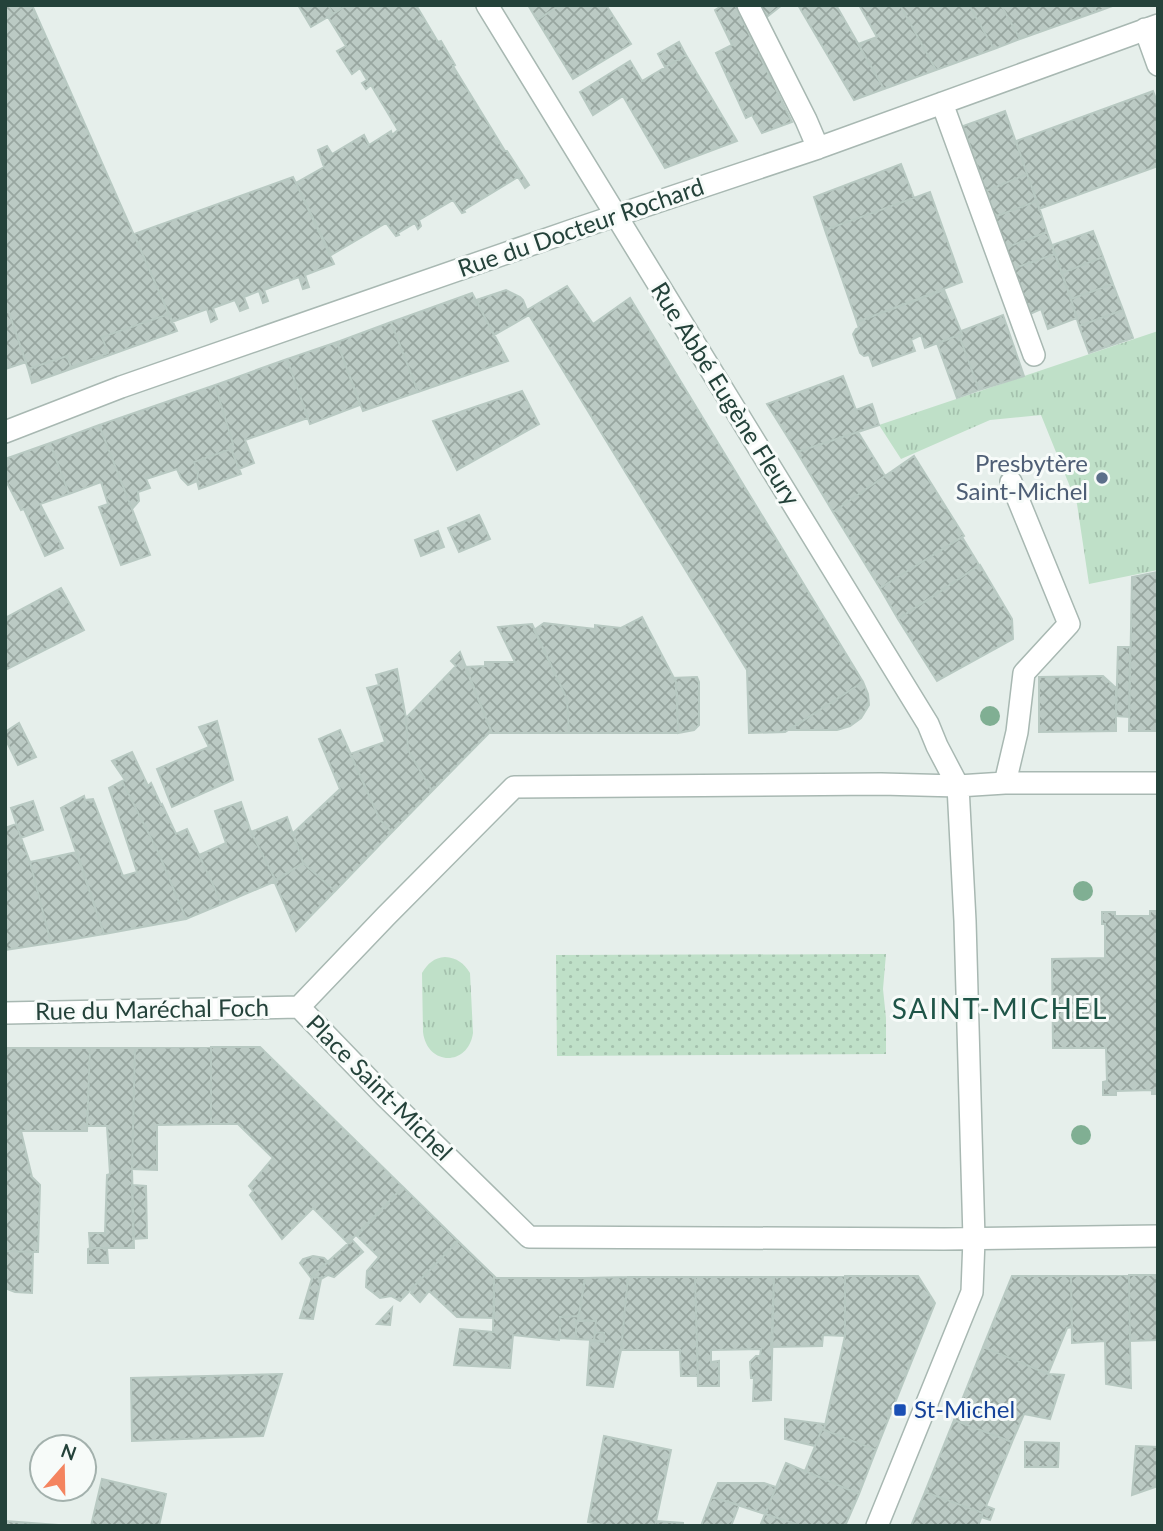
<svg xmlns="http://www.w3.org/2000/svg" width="1163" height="1531" viewBox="0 0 1163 1531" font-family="Lato,sans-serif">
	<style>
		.grass { fill: url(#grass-tufts) }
		.park { fill: url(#park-dots) }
		.building { fill: url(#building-cross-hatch); stroke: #b8c9c2; stroke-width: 2 }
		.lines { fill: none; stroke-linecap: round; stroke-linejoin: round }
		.minor-casing { stroke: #a8b8b2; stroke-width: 24 }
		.minor { stroke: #fff; stroke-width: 21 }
		.tree { fill: #80af93 }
		.service-dot { fill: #5c6f8a; stroke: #f7fbf9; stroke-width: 2.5 }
		.transit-dot { fill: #1a4fb4; stroke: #f7fbf9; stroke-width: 2.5 }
		.labels { text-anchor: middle; stroke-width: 6; stroke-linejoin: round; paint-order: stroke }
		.street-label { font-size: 24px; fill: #24423a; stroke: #f7fbf9 }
		.service-label { font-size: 24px; fill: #4e5e75; stroke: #f7fbf9; text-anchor: end }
		.transit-label { font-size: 24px; fill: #164399; stroke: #f7fbf9; text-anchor: start }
		.quarter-label { font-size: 28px; letter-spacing: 2px; fill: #1f5548; stroke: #f7fbf9 }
	</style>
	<defs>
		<pattern id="grass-tufts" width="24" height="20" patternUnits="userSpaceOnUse" patternTransform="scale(1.75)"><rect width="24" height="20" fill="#bfe0c8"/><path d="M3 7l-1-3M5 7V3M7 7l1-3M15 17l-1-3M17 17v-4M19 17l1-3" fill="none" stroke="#a4c1ad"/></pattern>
		<pattern id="park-dots" width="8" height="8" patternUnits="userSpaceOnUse" patternTransform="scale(1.75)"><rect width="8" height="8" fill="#bfe0c8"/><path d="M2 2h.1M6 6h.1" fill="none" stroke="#a4c1ad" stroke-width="1.8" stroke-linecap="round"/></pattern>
		<pattern id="building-cross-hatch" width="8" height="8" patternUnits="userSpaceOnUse" patternTransform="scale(1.75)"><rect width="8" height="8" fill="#bbcac4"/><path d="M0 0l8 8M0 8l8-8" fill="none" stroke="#98a6a0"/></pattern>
	</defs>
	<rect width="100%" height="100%" fill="#e6efeb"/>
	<path class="grass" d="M1158,331V570L1089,584L1077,504L1041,415L990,420L901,459L879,425Z
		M445,957C457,958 464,963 470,973L473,1033C468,1067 427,1066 423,1032L422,973C428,963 434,958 445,957Z"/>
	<path class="park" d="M886,954L883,989L886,1018V1054L557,1056L556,955Z"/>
	<path class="building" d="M5,5H32L169,314L102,337L108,353L71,367L67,356L28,369L5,301Z
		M298,5H328L333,14L311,27Z
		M328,5H347L333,14Z
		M347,5H416L438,42L441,41L455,65L453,66L505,151H507L529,185L525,188L518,177L464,210L465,212L462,213L453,200L419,220L421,226L418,229L415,223L398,233L399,235L396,236L386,223L331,255L296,183L324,167L318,150L327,146L332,154L364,135L369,145L391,131L392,135L398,130L371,85L366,89L362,83L367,80L360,68L352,74L337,51L346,46L328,17Z
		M528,5H560L537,20Z
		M560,5H606L631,44L573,79L537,20Z
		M723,5H735L792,122L762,133L752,115L746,118L716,53L732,45L715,10Z
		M756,5H782L763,20Z
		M798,5H836L884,89L854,100Z
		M859,5H900L936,70L884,89L858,44L877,37Z
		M900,5H969L994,49L936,70Z
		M969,5H1001L1020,39L994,49Z
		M1001,5H1092L1096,12L1020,39Z
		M1092,5H1115L1096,12Z
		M679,42L686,55L665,67L658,54Z
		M686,55L737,141L665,168L623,96L593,115L580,92L630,61L642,81Z
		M1153,91L1158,104V166L1039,209L1016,141Z
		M1005,111L1027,174L986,191L963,126Z
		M901,164L914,198L825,230L814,197Z
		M1027,174L1037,201L994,217L986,191Z
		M293,177L334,264L305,275L309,287L303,289L299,277L264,290L268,301L263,303L259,291L244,297L248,308L240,311L235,300L213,308L217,319L211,322L207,309L172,322L134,234Z
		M930,192L962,282L857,322L825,230Z
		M1037,201L1047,232L1005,248L994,217Z
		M1093,231L1103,257L1062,273L1052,245Z
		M1047,232L1055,254L1012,269L1005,248Z
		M1055,254L1077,318L1048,329L1041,309L1028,315L1012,269Z
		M1103,257L1113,284L1071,299L1062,273Z
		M1113,284L1123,310L1079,326L1071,299Z
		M567,286L593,324L630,298L863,682L785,732L749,733L747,670L529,315L494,335L476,300L506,290L520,297L523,300L527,310Z
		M944,290L962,334L925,348L921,335L911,340L915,351L873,366L869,355L864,356L860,353L853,334L856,329L859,328L857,322Z
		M472,293L508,361L418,392L391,322Z
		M5,301L26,362L5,369Z
		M1123,310L1133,338L1089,353L1079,326Z
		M169,314L177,331L32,383L28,369L67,356L71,367L108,353L102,337Z
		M1003,315L1024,376L979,390L959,335L962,334L961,331Z
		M391,322L418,392L363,411L337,342Z
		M959,335L979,390L957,398L937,343Z
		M337,342L360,405L310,424L287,359Z
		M287,359L308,418L245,440L254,463L239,469L230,445L233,444L215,385Z
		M843,376L856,410L872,404L879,425L797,452L767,404Z
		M215,385L233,444L230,445L231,449L194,462L198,472L197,481L188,485L181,478L177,469L146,479L150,488L138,492L139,501L132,509L99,425Z
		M522,391L539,424L457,470L433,421Z
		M99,425L150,555L121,565L99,507L108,504L101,482L69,494L50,443Z
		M858,432L885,476L833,512L797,452Z
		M50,443L69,494L40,504L63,548L45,556L24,509L21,510L5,479V459Z
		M231,449L241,474L199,489L197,481L198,472L194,462Z
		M914,456L964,536L880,588L833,512Z
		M479,515L490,539L459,552L448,528Z
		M438,531L444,547L421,556L415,540Z
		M962,537L979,565L934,596L898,619L880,588Z
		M980,565L1012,619L1013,639L937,681L898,619Z
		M1158,572V731H1129L1132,577Z
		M61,588L84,630L5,670V618Z
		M642,617L676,682L678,733H569L567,699L534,630L544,623L595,629V625L621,628Z
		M532,624L567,699L569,733H492L465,667L485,666V662H515L498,627Z
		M1118,647H1130L1129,717L1116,716Z
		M460,652L492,733H489L432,791L408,750L406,718L456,666L451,661Z
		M397,669L406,718L408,750L432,791L392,832L380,820L350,754L385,742L367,688L379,685L376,675Z
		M1103,676L1116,688V731L1039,732V677Z
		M697,677L699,682V725L694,730L678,733L677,693L676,692V682L673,678Z
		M863,682L868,694L869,705L861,718L850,726L837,730H789Z
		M217,721L233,780L172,807L157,769L209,747L199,727Z
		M19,723L36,757L18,765L5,738V732Z
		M340,730L380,820L392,832L335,891L303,863L293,833L340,789L319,739Z
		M132,752L148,786L151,783L161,805L162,804L176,834L187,829L222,904L186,919L159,854L122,781L125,780L112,761Z
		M122,781L159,854L186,919L104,934L61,808L84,796L85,800L93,799L123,876L137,872L109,788Z
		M33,801L43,830L21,838L11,808Z
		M241,802L251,832L276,881L222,904L199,855L226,843L215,811Z
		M287,817L303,863L276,881L251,832Z
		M16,824L30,862L51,943L5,950V865L8,864L5,855V828Z
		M77,852L104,934L51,943L30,862Z
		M303,863L335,891L296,931L274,881Z
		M1150,911H1158V1094H1152V1090L1116,1091V1095H1103V1082L1107,1081L1106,1048H1053L1052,959L1105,958V924H1102V912H1115V916H1150Z
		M211,1047V1124L157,1125V1170L132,1169L135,1048Z
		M211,1047H260L403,1187L348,1243L313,1208L282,1239L250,1195L253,1191L249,1186L273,1158L238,1124H211Z
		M5,1048H90L87,1131H21L32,1177L40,1185L38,1252L5,1251Z
		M90,1048H135L132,1169L134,1248H90L89,1233H105L107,1175L110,1174L107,1126H87Z
		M132,1185L146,1186L147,1238L133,1239Z
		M403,1187L458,1241L400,1301L391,1296L380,1298L366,1287L367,1271L379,1257L357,1236Z
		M352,1240L363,1252L334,1277L328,1275L321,1279L313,1275Z
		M458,1241L494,1276V1318L457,1317L429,1291L420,1302L411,1293L413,1290L412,1288Z
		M90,1248H107L108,1263H88V1249Z
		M5,1251L33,1252L32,1293L15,1292L5,1288Z
		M313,1256L324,1258L328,1262L313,1275L312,1279L300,1263L303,1259Z
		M313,1275L321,1279L313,1319L300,1318Z
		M1129,1275H1158V1340L1130,1341Z
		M1129,1275L1130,1341L1131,1388L1106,1384L1105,1341L1072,1343L1071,1276Z
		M494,1276L496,1278H585L579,1316L560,1317L559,1340L513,1335L510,1368L454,1365L460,1329L493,1332Z
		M845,1276H918L935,1303L876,1450L824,1430L845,1336Z
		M845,1276V1336L823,1335L822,1346L771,1347L774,1277Z
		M1012,1276H1071L1072,1327L1067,1328L1048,1374L983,1347Z
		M628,1277H695L698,1376H681L680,1350H621Z
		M628,1277L621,1350L613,1387L587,1385L590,1341L604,1342V1333L595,1332L596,1321L578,1320L585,1278Z
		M695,1277H774L771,1400L753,1401L754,1378H751L750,1362L756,1356H760L761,1349L711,1350V1362L719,1361V1386H698Z
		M392,1308L390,1325L377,1324Z
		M579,1316L578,1320L576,1321V1339L560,1338V1317Z
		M576,1321H596L594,1340L576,1339Z
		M595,1332L604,1333V1342L594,1340Z
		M983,1347L1048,1374L1064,1375L1050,1419L1024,1414L1012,1442L954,1420Z
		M282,1374L263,1436L132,1441L131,1378Z
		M785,1419L825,1424L824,1430L822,1429L815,1446L785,1439Z
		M954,1420L1012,1442L986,1506L994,1509L990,1520L981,1517L983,1513L925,1492Z
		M822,1429L876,1450L859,1494L805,1471Z
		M604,1436L671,1450L655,1526H609L588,1522Z
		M1025,1442L1059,1443L1058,1467H1025Z
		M1136,1446L1158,1447V1486L1132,1495Z
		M786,1463L859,1494L845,1526H802L765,1514Z
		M102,1479L166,1494L159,1526H91Z
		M718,1483H764L776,1487L765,1514L712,1497Z
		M925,1492L983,1513L978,1526H911Z
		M712,1497L739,1505L731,1526H701Z
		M765,1514L802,1526H760Z
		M5,1521L72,1526H5Z
		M656,1521L683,1523V1525L685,1526H655Z"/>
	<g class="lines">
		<defs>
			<path id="minor" d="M487,5L928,724L937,746L958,786L965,921L974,1239L972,1292L877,1526
				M748,5L806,120L818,148
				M1145,29L1158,65
				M942,103L1034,355
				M5,432L121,387L573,230L818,148L1158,25
				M1005,783L1017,732L1024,673L1069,624L1011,482
				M299,1007L385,1096L529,1237L944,1239L1158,1236
				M299,1007L386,916L514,787L881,784L958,786L1005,783H1158
				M5,1013L299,1007"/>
		</defs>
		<use href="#minor" class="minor-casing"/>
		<use href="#minor" class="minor"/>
	</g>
	<g class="tree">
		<circle cx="990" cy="716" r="10"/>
		<circle cx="1083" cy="891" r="10"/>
		<circle cx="1081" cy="1135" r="10"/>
	</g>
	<circle class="service-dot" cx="1102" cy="478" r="7"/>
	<rect class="transit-dot" x="893" y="1403" width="14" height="14" rx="3.5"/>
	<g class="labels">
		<g class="street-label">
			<text transform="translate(581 228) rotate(-19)" y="8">Rue du Docteur Rochard</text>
			<text transform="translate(725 394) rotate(58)" y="8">Rue Abbé Eugène Fleury</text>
			<text transform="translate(152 1010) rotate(-1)" y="8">Rue du Maréchal Foch</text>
			<text transform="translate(379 1088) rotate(45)" y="8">Place Saint-Michel</text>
		</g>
		<g class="service-label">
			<text x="1088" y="472">Presbytère<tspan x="1088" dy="28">Saint-Michel</tspan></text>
		</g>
		<g class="transit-label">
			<text x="914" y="1418">St-Michel</text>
		</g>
		<g class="quarter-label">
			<text x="1000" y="1019">SAINT-MICHEL</text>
		</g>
	</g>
	<rect width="1163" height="1531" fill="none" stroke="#24423a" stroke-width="14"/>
	<g transform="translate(63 1468) rotate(20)"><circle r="33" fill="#f7fbf9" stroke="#a3b1ad" stroke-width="2"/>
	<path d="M0-5L12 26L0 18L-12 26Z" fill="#f4845f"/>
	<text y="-10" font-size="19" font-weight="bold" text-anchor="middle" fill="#24423a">N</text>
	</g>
</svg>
